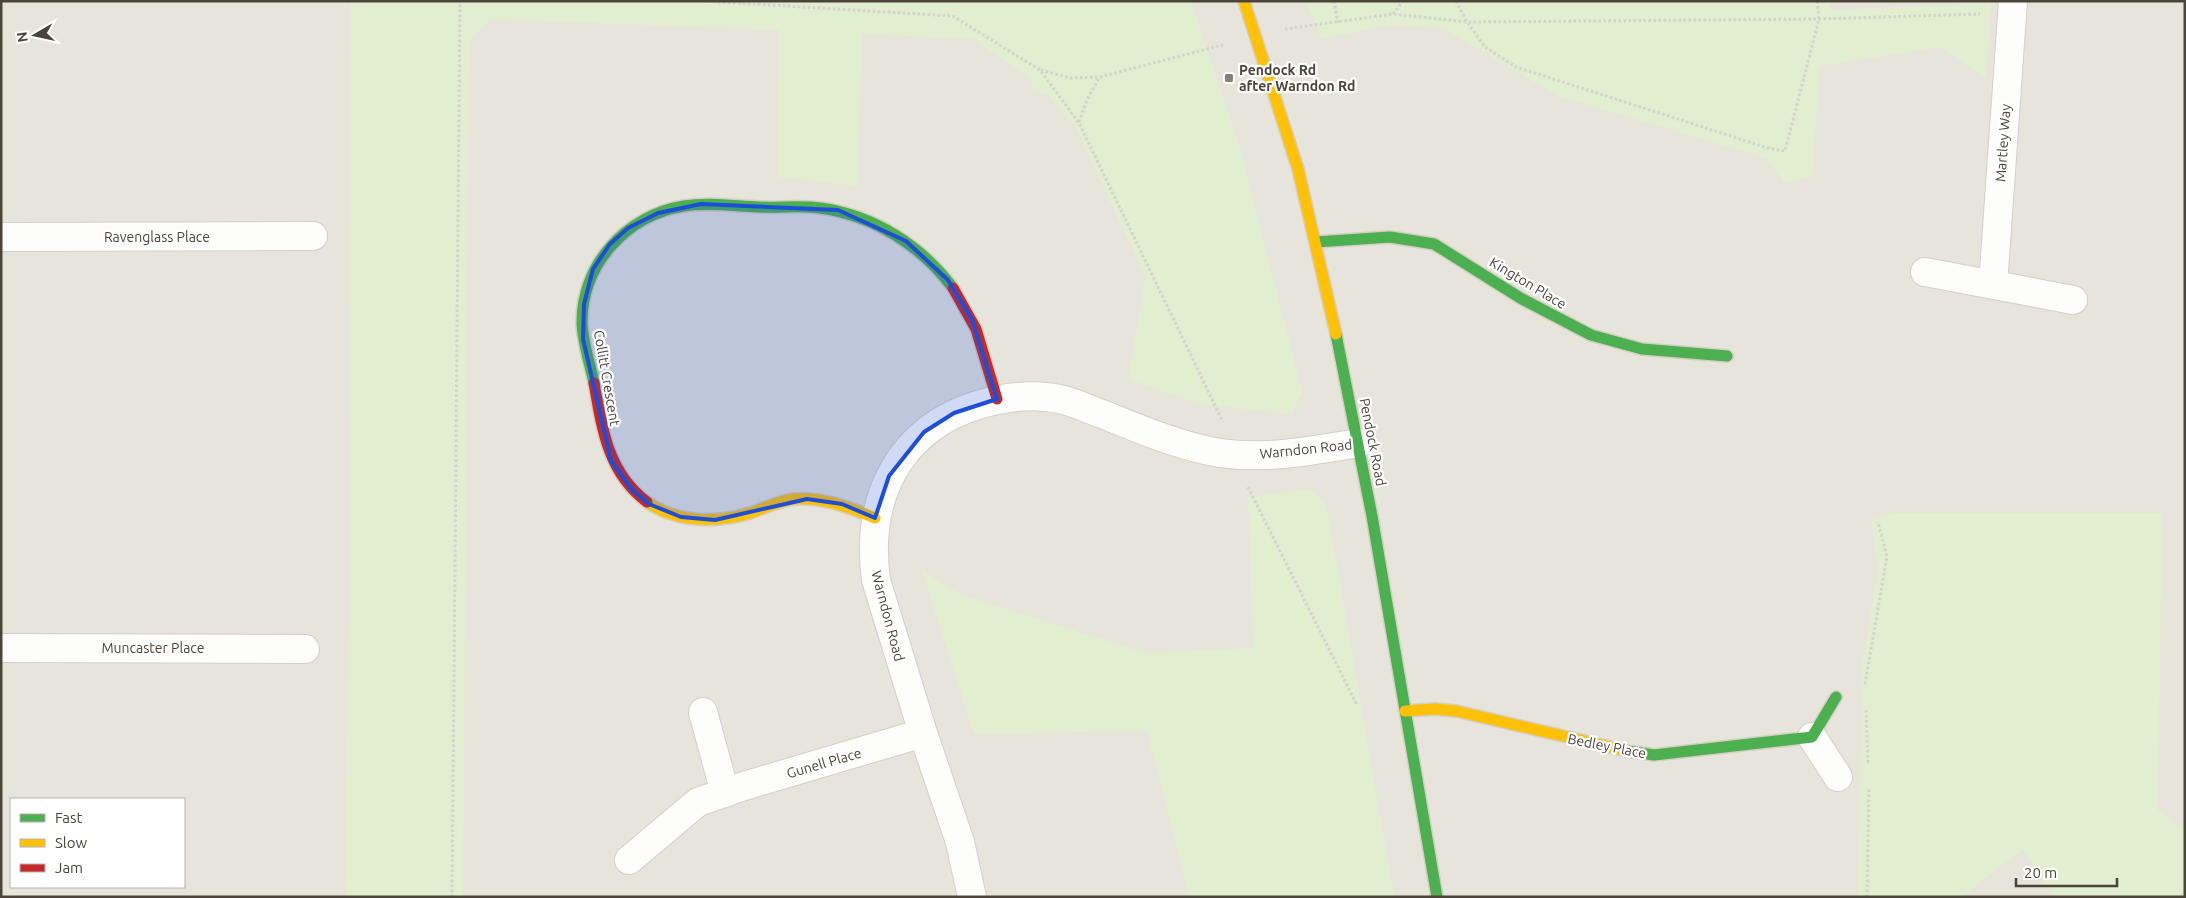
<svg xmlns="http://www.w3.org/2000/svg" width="2186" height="898" viewBox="0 0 2186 898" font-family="Ubuntu,sans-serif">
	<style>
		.residential { fill: #e7e4dc; fill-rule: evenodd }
		.green { fill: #e1eecf }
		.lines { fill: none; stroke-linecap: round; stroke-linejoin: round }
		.street-casing { stroke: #d2d0cb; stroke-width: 30 }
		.fast-casing { stroke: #d3cfc5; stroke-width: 14 }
		.slow-casing { stroke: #d3cfc5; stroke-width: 14 }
		.jam-casing { stroke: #d3cfc5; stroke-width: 14 }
		.path { stroke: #d3d2cc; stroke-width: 3; stroke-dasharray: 2.5 2.5; stroke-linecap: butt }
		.street { stroke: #fdfdfc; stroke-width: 28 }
		.fast { stroke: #4caf50; stroke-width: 11 }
		.slow { stroke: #ffc107; stroke-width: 11 }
		.jam { stroke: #c62828; stroke-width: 11 }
		.marked { fill: #1d4ed8; fill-opacity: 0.2; stroke: #1d4ed8; stroke-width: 4; stroke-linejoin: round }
		.poi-dot { fill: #868178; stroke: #fff; stroke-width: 2 }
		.labels { text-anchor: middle; stroke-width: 4.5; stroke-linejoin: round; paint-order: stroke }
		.poi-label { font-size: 14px; font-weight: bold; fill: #4b4439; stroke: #fff; text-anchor: start }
		.street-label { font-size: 14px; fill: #4b4439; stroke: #fff }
	</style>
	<rect width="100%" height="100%" fill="#f4f2ee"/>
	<path class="residential" d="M1,1H2185V897H1ZM11,799H184V887H11Z"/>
	<path class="green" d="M351,1H1191L1240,147L1302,392L1292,414L1199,404L1128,379L1145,277L1076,128L1048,95L1031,90L1033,81L974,39L862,34L857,186L778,177L779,30L490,19L469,41L463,897H345L350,528Z
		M1306,1H1831L1830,10L1991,3L1986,78L1940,47L1820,66L1812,177L1785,184L1766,158L1558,96L1443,28L1388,25L1321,39Z
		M1311,489L1327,507L1394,897H1189L1147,731L974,734L922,571L962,595L1146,653L1253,648L1248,497Z
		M1891,513H2162L2158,810L2185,831V897H2054L2023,849L1961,897H1858L1862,665L1878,571L1871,521Z"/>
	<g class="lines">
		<defs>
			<path id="street" d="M1,237L313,236
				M1925,272L2073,300
				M1993,285L2013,1
				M1,648L305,649
				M703,712L725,793
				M1812,737L1838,777
				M629,860L698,802L744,786L923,733
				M972,897L960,842L923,733L876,580C865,499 898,428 981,404C1006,397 1033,393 1059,399C1074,402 1088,409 1102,414C1140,429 1179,446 1220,453C1266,460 1314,450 1359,443"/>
			<path id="fast" d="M1316,242L1390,237L1434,244L1522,299L1591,335L1642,349L1727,356
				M1336,334L1372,516L1437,897
				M594,383C590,364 583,344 582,324C581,265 626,215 684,206C709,202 734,206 759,207C779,208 800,205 820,208C873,215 921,245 953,288
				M1627,751L1654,755L1812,737L1836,697"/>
			<path id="slow" d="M1244,1L1298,169L1336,334
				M647,502C677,523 717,523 750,513C765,508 779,501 794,499C822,497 849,507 875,518
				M1405,711L1435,709L1456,711L1627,751"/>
			<path id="jam" d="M953,288L976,329L997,399
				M594,383C602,429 608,473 647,502"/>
		</defs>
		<use href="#street" class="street-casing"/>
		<use href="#fast" class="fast-casing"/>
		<use href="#slow" class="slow-casing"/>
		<use href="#jam" class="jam-casing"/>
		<path class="path" d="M703,1L953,16L1040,70L1079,123L1223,422
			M1334,1L1338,23
			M1456,1L1467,22L1485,47L1516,67L1768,148L1785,151L1819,19L1817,1
			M1393,14L1403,1
			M1285,29L1393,14L1467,22L1819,19L1980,14
			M1041,70L1071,78L1100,77L1226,44
			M1079,122L1087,100L1099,78
			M1248,487L1357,705
			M1865,684L1887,556L1878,522
			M1866,710L1868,764
			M452,897L460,1
			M1867,897L1869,787"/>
		<use href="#street" class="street"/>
		<use href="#fast" class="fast"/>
		<use href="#slow" class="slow"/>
		<use href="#jam" class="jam"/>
	</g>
	<path class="marked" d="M701,204L838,210L906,241L948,280L972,319L997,399L954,413L924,432L889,476L875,518L842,504L807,499L715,520L681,517L649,504L632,490L611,461L583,339L584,304L593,269L610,244L628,228L658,213Z"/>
	<rect class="poi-dot" x="1224" y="73" width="10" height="10" rx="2.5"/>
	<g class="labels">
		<g class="poi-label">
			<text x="1239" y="75">Pendock Rd<tspan x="1239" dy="16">after Warndon Rd</tspan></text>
		</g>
		<g class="street-label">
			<text transform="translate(2003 143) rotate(-86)" y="5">Martley Way</text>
			<text x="157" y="242">Ravenglass Place</text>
			<text transform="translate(1528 283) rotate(31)" y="5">Kington Place</text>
			<text transform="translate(607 378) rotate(80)" y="5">Collitt Crescent</text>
			<text transform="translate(1373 442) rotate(79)" y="5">Pendock Road</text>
			<text transform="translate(1306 449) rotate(-6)" y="5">Warndon Road</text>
			<text transform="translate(888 616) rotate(75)" y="5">Warndon Road</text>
			<text x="153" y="653">Muncaster Place</text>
			<text transform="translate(1607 746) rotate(11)" y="5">Bedley Place</text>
			<text transform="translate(824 763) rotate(-16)" y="5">Gunell Place</text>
		</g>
	</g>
	<rect width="2186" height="898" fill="none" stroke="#4b4439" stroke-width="5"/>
	<rect x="10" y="798" width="175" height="90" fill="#ffffff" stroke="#b7b4b0"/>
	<rect x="20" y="814" width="25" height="8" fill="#4caf50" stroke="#b7b4b0"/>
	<text x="55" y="823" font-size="15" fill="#4b4439">Fast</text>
	<rect x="20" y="839" width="25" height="8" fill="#ffc107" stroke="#b7b4b0"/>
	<text x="55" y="848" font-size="15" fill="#4b4439">Slow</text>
	<rect x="20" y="864" width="25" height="8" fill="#c62828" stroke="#b7b4b0"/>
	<text x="55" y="873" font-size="15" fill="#4b4439">Jam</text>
	<g transform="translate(35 35) rotate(261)" stroke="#ffffff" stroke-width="4" paint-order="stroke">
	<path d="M0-4L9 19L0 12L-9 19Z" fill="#4b4439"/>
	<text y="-8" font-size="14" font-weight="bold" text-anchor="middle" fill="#4b4439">N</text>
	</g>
	<path d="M2016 878v8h101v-8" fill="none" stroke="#4b4439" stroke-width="2.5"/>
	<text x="2024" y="878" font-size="15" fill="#4b4439" stroke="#ffffff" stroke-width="4" paint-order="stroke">20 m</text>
</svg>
